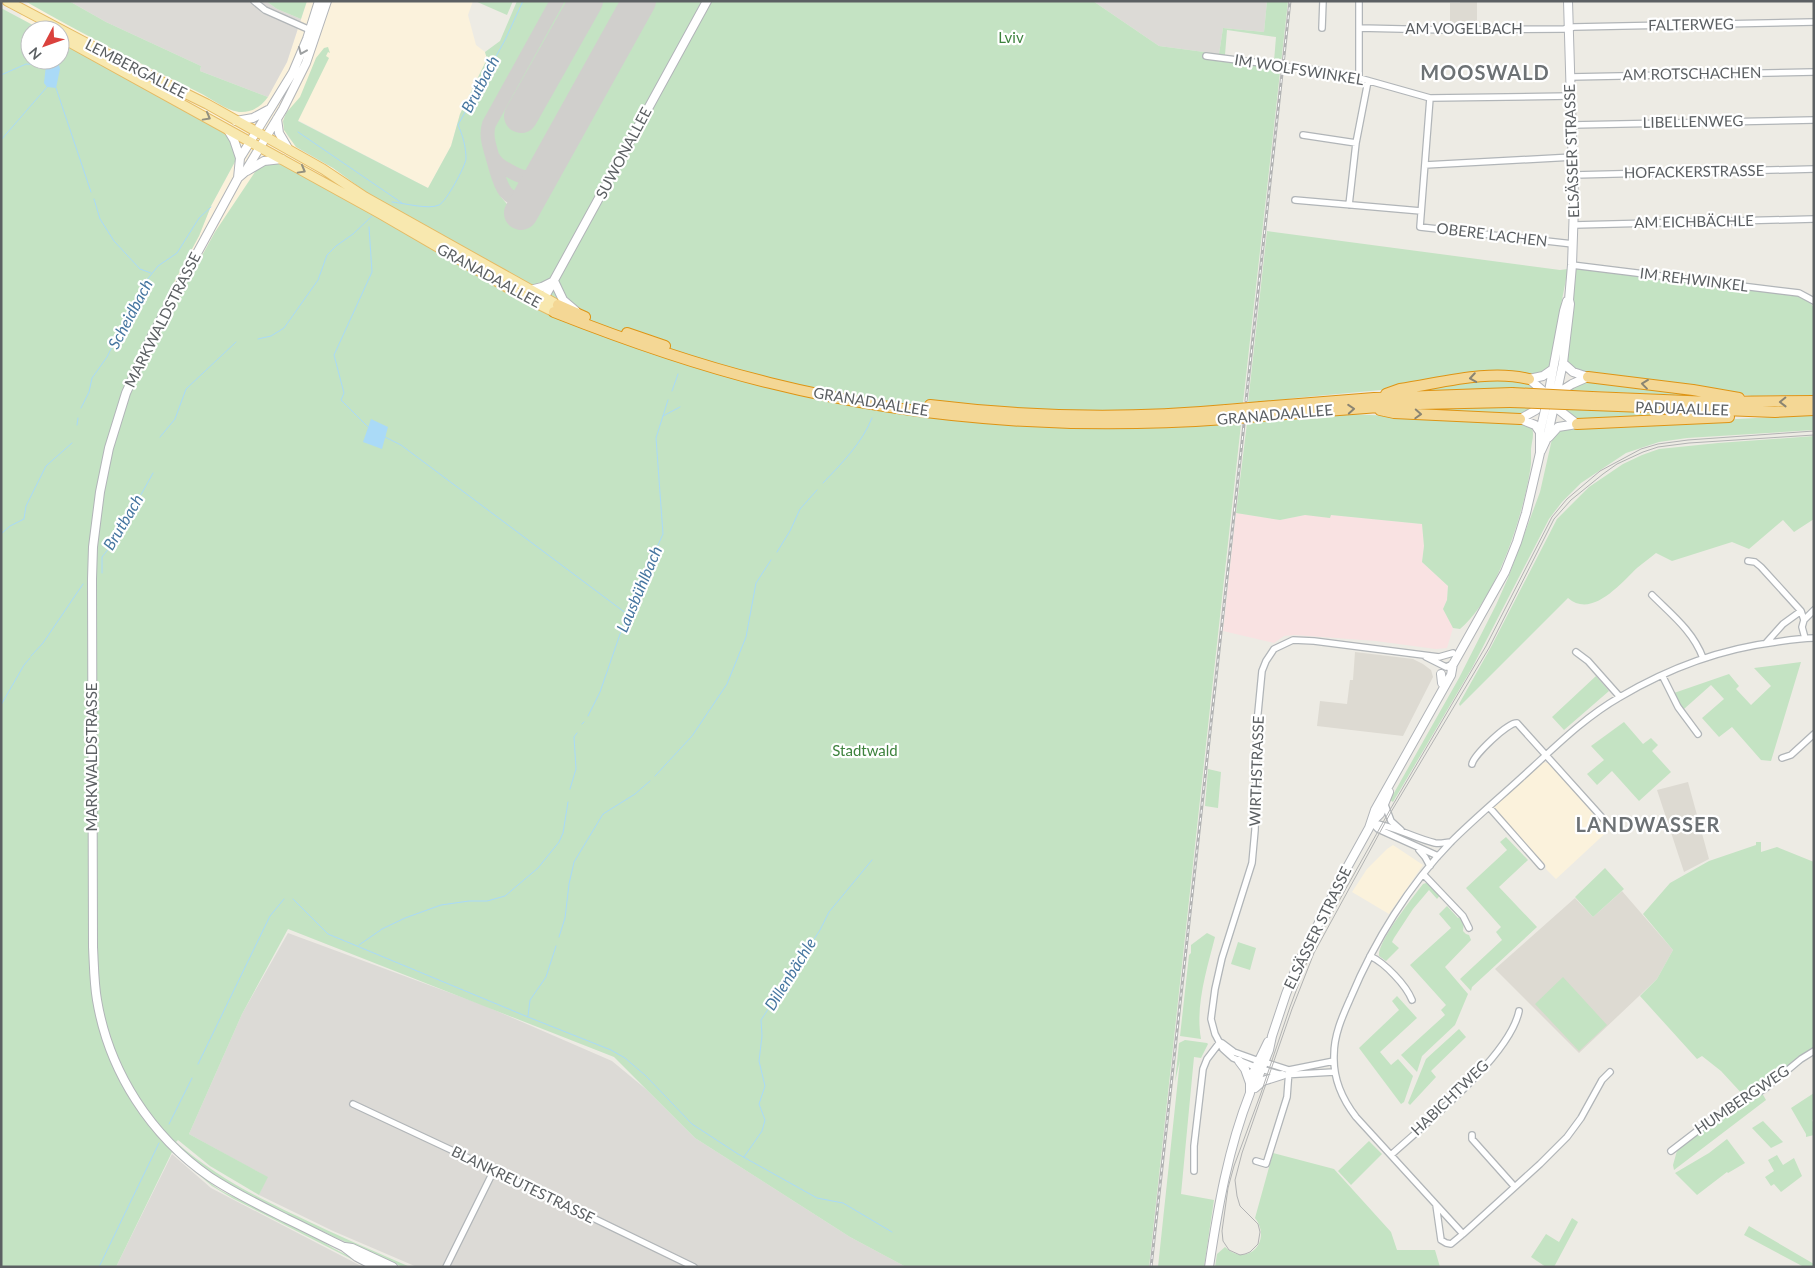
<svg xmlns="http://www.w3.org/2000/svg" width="1815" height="1268" viewBox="0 0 1815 1268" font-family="Lato,sans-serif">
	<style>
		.commercial { fill: #fbf2dc }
		.industrial { fill: #dcdad6 }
		.education { fill: #dddad2 }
		.medical { fill: #f9e2e2 }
		.green { fill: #c4e3c3; fill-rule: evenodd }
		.water { fill: #aadaf7 }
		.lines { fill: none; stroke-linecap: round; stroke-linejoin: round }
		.stream { stroke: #aadaf7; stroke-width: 1 }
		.taxiway { stroke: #d0cfcc; stroke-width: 14 }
		.runway { stroke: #d0cfcc; stroke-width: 34 }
		.street-casing { stroke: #b1b5b8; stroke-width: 8 }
		.secondary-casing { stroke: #b1b4b8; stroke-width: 10 }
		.primary-casing { stroke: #e5bb65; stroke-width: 11 }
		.highway-casing { stroke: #de9414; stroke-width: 12 }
		.street { stroke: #fff; stroke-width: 5.5 }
		.secondary { stroke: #fff; stroke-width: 8 }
		.primary { stroke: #f8e8af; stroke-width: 9 }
		.highway { stroke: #f4d795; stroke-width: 10 }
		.tram { stroke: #b2b3b3; stroke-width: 1 }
		.rail-casing { stroke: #b2b3b3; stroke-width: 3 }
		.rail { stroke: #fff; stroke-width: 1; stroke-dasharray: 4; stroke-linecap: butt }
		.highway-bridge-casing { stroke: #de9414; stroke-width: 12; stroke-linecap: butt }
		.highway-bridge { stroke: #f4d795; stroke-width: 10 }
		.oneway { stroke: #9da0a1 }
		.oneway2 { stroke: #93907e }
		.oneway3 { stroke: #8a8472 }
		.labels { text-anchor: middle; stroke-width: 4.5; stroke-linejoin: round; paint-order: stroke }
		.street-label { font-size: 15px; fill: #5c6063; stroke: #fff }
		.park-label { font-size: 15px; fill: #3d823d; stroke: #fff }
		.water-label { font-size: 16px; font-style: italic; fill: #4676a0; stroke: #fff }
		.district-label { font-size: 20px; font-weight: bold; letter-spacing: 1px; fill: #6d7275; stroke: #fff }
	</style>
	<rect width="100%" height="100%" fill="#edebe4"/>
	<path class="commercial" d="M307,1H473L468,15L476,45L485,52L487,59L460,114L451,146L428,188L286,114L283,121L287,136L300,150L333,168L425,227L264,164L255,172L215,232L181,294L171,288L199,236L211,206L237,158L159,97L60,30H42L20,18L28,3L139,63L206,95L233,111L264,102L287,62Z
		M1543,762L1552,764L1611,828L1556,879L1546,869V866L1493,808Z
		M1393,845L1423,865L1389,914L1352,892L1367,869L1387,849Z"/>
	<path class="industrial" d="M69,1H266L277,9L301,19L287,62L268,97L200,71L201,66L106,22Z
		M1093,1H1267L1264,32L1223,28L1219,54L1159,46Z
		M288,933L483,1005L612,1061L647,1090L695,1138L850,1237L906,1267H417L333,1231L259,1195L267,1177L189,1134L242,1014Z
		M172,1154L211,1188L363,1267H116Z"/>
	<path class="education" d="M1460,1H1477V24H1450V3H1460Z
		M1355,652L1413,659L1423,664L1431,670L1433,677L1403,736L1317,726L1320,701L1347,704L1350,680H1353Z
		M1688,782L1709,859L1684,872L1657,790Z
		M1622,891L1673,950L1657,979L1579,1053L1495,969L1575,898L1593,917Z"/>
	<path class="medical" d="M1236,513L1280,520L1305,515H1331L1422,524L1424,546L1422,562L1448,586L1447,600L1443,609L1453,628L1447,648L1436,649L1376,641L1295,635L1284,636L1274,643L1223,631Z"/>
	<path class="green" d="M25,1H69L106,22L201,66L200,71L268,97C261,107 251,113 239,112C225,110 211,98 198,92C139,63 81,33 25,1Z
		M266,1H307L301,19L277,9Z
		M475,1H513L507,15Z
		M517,1H554L486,124L483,135L501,197L511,209L530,219L652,1H1093L1159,46L1219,54L1223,28L1264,32L1267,1H1288L1243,403L1227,404L1225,425L1241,424L1149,1267H906L850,1237L695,1138L614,1057L288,929L242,1014L189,1134L268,1177L259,1195L210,1166L178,1140L176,1142C215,1176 251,1194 297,1216C334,1234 372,1250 410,1267H403L354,1246L200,1174C212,1185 225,1195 242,1199L308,1232L333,1248L370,1267H367L232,1198L212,1186L172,1152L116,1267H1V8L42,30H30V60H52L50,61L60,60V40L224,133L230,138L237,158L211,206L199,236L171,288L181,294L215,232L255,172C269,159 275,162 292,169L418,238L370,195L333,168L296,147L284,130L283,121L286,113L300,97L316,58L324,48L328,47L330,53L328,52L326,56L329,58L298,121L428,188L451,146L460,114L487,59L485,52L500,41ZM1227,30L1276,37L1274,61L1225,55Z
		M561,1H626L532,171L520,175L497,161L489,131Z
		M502,171L523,183L522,187L514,191L506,188L500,175Z
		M1267,231L1560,270L1568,269L1549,367L1547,370L1534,376L1483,373L1381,390L1295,398L1261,403V402L1248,403Z
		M1575,268L1795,295L1810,302L1814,308V395L1752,396L1581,373L1567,364L1566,357L1572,318Z
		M1499,377L1529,382L1537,390H1445L1405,392Z
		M1586,381L1722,397L1566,390Z
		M1510,407L1532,408L1520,415L1391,408Z
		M1561,409L1634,410L1713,415L1575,419Z
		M1351,414L1529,423C1536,432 1532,439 1531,449C1531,454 1531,459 1531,464C1525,510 1497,599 1460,629L1453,628L1443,609L1447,600L1448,586L1422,562L1424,546L1422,524L1331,515L1330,518L1305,515L1280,520L1236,513L1247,423L1259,422V420Z
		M1814,415V430L1687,438L1659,442L1626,453L1581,483L1562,502L1549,519L1472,668L1393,802L1390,800L1459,678L1496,605L1508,578L1540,492L1552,439L1562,428Z
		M1814,436V519L1794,532L1783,520L1749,549L1732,542L1672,561L1656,553C1650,558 1643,563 1637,568C1621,583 1592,619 1568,598L1460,706L1459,704L1491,647L1557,519L1589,487L1623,464L1642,455L1659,449L1718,443Z
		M1801,662L1771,761L1761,760L1732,727L1719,737L1702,718L1724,699L1711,685L1684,709L1681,706L1674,693L1729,674L1739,686L1736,689L1751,705L1771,686L1754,668Z
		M1596,676L1609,691L1564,730L1552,717Z
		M1624,722L1643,744L1651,738L1658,745L1652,751L1671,772L1639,801L1612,771L1597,785L1587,774L1604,760L1591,746Z
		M1208,769L1221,772L1218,808L1205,806Z
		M1506,837L1528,860L1499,887L1537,927L1472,987L1471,991L1460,979L1502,940L1496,932L1501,927L1466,888L1507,850L1500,842Z
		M1756,842H1761V852L1777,847L1814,862V1049L1765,1086L1745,1097L1721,1071L1702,1056L1697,1059L1640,996L1657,979L1673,950L1643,914L1670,883L1709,861L1756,845Z
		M1605,868L1624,889L1593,917L1575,897Z
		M1429,882L1441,894L1437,899L1429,890L1413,909L1394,938L1392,942L1399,948L1386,961L1379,956C1377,942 1413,897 1423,884Z
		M1447,906L1458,918L1461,916L1464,921L1463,931L1466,934L1469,935L1471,940L1445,967L1468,994L1455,1025L1422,1056L1417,1072L1401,1055L1445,1015L1441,1010L1446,1005L1410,965L1451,928L1439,914Z
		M1207,933L1215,937C1207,969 1195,1006 1201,1039L1180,1036L1189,955L1191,953V945Z
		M1238,942L1256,948L1250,970L1231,964Z
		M1563,977L1607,1025L1579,1051L1535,1004Z
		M1397,996L1417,1018L1380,1052L1391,1065L1398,1059L1413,1076L1404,1102L1401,1104L1359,1048L1399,1010L1392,1001Z
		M1459,1029L1466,1037L1431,1071L1436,1077L1410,1105L1408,1103L1426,1059Z
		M1185,1040L1207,1043L1208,1044L1201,1058L1194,1057L1181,1194L1214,1200L1204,1267H1158L1180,1060L1175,1082L1179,1043Z
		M1762,1093L1766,1100L1674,1170L1673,1165L1678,1147L1707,1125Z
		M1814,1093V1119L1812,1120L1814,1124V1135L1806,1137V1134L1791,1108Z
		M1763,1121L1783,1142L1771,1148L1752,1128Z
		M1727,1139L1745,1163L1728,1173L1727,1172L1697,1195L1675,1173L1709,1153Z
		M1369,1141L1382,1154L1351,1185L1338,1171Z
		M1273,1153L1334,1169L1391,1232L1397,1250H1435L1440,1267H1215L1217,1254L1225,1247C1247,1268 1273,1241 1255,1218Z
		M1777,1155L1783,1165L1794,1158L1802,1176L1781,1192L1774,1184L1771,1186L1765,1177L1774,1171L1768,1160Z
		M1572,1218L1578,1222L1577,1224L1554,1267H1546L1531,1257L1546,1234L1559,1242Z
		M1749,1226L1814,1264V1267H1804L1744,1235Z"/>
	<path class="water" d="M52,60L58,61L60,69L56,88L47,87L44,83L46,65Z
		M371,419L388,427L382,449L363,442Z"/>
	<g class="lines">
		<path class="stream" d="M1,75L26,64L46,65
			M56,88L91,192
			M298,132L402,203
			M1,140L47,87
			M94,199L100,219L114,241L140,269L151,273
			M392,202C404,203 429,210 439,205C446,202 465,167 466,159C466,147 463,136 458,125L505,40L523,1
			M369,227L372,272L334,355L344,393L341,400L369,428
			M258,339L271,336L284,328L318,280L327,255L336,246L353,234L372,216
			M672,391L678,374
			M81,408L89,392L92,378L107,357L142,286L158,266L177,253L199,218L211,207
			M663,416L680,407
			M77,425L78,418
			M160,437L175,419L186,389L236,342
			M385,437L401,445L627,614
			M823,483C842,463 862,443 872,418
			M1,534L10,526L24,519L26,506L46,466L72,443
			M777,552L790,531L800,509L817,490
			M102,573V557L117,538L153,473
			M31,656L43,643L83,584
			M1,705L24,665L30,658
			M588,716L600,692L628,611L663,534L656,438L668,400
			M582,724L584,722
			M655,776L692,736L727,684L746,637L756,583L771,560
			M570,789L576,769L574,737L577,733
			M293,899L328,934L528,1017L611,1050L625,1058L646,1076L692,1124L738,1154L817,1198L843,1203L892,1232
			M559,937L565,918L569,884L574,862L603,814L635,794L650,781
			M359,945L382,929L405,918L441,905L469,901H487L505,896L538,868L559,842L563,833L568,802
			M528,1016L530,1000L546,977L556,946
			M198,1064L270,916L284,899
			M169,1124L192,1078
			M744,1157L762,1131L765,1120L759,1104L765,1086L759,1061L762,1036L761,1020L820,930L829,912L872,860
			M99,1267L159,1143"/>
		<path class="taxiway" d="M493,157C496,164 502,167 508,170C522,178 532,182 545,170
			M531,195C503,209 499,178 493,159C490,147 485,136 489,124L557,1"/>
		<path class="runway" d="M521,116L586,1
			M521,213L639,1"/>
		<defs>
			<path id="street" d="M254,1L265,10L310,30
				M1322,28L1323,1
				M1359,28L1445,30L1564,29L1574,27L1814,22
				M1206,56L1323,71L1359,78L1430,98L1571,96
				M1570,77L1814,72
				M1359,78V1
				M1430,98L1420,227L1573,244
				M1572,125L1814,120
				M1303,135L1356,143
				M1425,165L1573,157
				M1574,175L1814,169
				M1295,200L1421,211
				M1349,205L1356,143L1368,81
				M1574,225L1814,219
				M1572,265L1799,293L1814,301
				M1748,561L1755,562L1761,567L1801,611L1804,620L1802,627L1805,638
				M1652,595C1671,614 1693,631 1703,658
				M1804,620L1814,610
				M1766,643L1783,624L1801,611
				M1576,652L1588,661L1620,697
				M1426,657L1446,667L1453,664
				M1662,675L1678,707L1698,734
				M1782,758L1791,755L1814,734
				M1472,764C1474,755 1508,722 1517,723L1607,823
				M1385,805L1391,821L1401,830
				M1489,807L1541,866
				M1372,823C1394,826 1414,838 1435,843C1441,844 1446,842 1451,842
				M1372,823L1378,829L1438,856
				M1419,850L1425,857L1430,866
				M1424,875L1463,916L1469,928
				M1370,956C1385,963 1406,985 1412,1000
				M1222,1043L1234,1052L1259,1061
				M1264,1062L1289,1070L1334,1061
				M1255,1067L1233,1058L1223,1049L1215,1034L1211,1019L1215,989L1222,958L1252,863L1255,830L1257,723L1262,671L1266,661L1274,649L1293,640L1314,641L1439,657L1453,653
				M1261,1069L1282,1075L1334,1072
				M353,1104L494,1170L694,1267
				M1472,1135V1139L1514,1186
				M1671,1151L1714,1118L1766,1088L1801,1059L1814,1051
				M1391,1155C1425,1124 1510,1056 1519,1011
				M1256,1161L1266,1164L1287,1097L1289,1070
				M1194,1171V1146L1203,1069L1207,1059L1220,1042
				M1436,1205L1441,1240L1446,1243L1451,1244L1463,1234L1356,1117C1342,1099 1333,1078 1334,1055C1334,1034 1343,1015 1351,997C1374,942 1409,885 1451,842C1473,820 1498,799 1521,778C1552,750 1583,718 1620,697C1669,668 1720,649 1776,642C1789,640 1801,638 1814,638
				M1463,1234L1540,1164L1567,1137L1581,1118L1602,1080L1610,1072
				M446,1267L494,1170"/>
			<path id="secondary" d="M327,1L306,63L283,109L245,172L238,178L152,336L126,393L109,448L100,492L93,547L92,579L93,947C94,965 94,983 97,1000C109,1072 151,1136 210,1177C234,1193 261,1206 287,1219C306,1228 325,1238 344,1247L357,1257L376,1267
				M277,119L279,133L289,150
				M236,121L253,118L268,110
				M228,130L234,140L240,158
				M247,171L264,161L282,159
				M238,178L240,158L293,72L307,39L319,1
				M554,281L563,300L576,311
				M530,290L542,287L552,282
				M542,302L707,1
				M1563,363L1573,372L1588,377
				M1529,379L1543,376L1553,369
				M1529,379L1542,390
				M1549,391L1564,311L1567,301
				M1557,391L1563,363L1570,304L1569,300L1572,265L1574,205L1568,1
				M1561,391L1572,384L1588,377
				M1559,410L1577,424
				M1520,419L1535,425L1540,432
				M1520,419L1536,410
				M1549,437L1558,427L1577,424
				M1541,451L1547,438L1553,411
				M1451,668L1505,572L1517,542L1526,513L1540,453V432L1545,410
				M1441,674L1442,683
				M1373,821L1380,814L1389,792
				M1239,1061L1245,1069L1250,1083
				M1254,1088L1269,1050L1272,1036L1286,994L1297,966L1344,873L1369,828L1375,810L1451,675L1453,664
				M1255,1088L1263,1081L1282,1075
				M345,1247L352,1248L393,1267
				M1209,1267C1218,1207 1228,1149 1250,1093V1083L1253,1073L1268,1042"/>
			<path id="primary" d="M7,1L128,65L207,104L266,137L323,169L365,197L558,305
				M60,37L379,213L522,296L554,312"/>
			<path id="highway" d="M558,305L585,317
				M554,312C625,340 696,365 770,383C918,420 1074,430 1225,419
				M627,333L665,346
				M1588,377L1693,390L1739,398
				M1386,394L1400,389C1441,383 1489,369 1529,379
				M1592,397L1711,402L1814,401
				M930,405C1028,417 1128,419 1226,410
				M1592,405L1775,412L1814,410
				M1261,407L1374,398L1512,393
				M1380,410L1394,413L1520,419
				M1260,416L1419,404L1510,402
				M1577,424L1729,417"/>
		</defs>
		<use href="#street" class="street-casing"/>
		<use href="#secondary" class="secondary-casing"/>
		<use href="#primary" class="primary-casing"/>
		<use href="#highway" class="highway-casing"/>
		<use href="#street" class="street"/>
		<use href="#secondary" class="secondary"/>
		<use href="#primary" class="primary"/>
		<use href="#highway" class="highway"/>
		<path class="tram" d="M1814,431L1688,440L1658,444L1641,449L1600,471L1567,499L1552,517L1486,646L1391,808L1311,951L1290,1007L1261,1093L1234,1166L1228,1188L1222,1231L1223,1241L1229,1250L1240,1255L1245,1254L1250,1252L1258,1244L1260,1232L1258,1224L1240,1206L1237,1196L1235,1180L1242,1153L1292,1009L1314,953L1391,812L1489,648L1554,519L1571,500L1603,474L1617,464L1643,452L1658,447L1689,443L1814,435"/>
		<defs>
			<path id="rail" d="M1246,401L1290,1
				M1151,1267L1244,424"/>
		</defs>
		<use href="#rail" class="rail-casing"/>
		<use href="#rail" class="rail"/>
		<defs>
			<path id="highway-bridge" d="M1512,393L1592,397
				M1510,402L1592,405
				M1226,410L1261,407
				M1225,419L1260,416"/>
		</defs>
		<use href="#highway-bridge" class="highway-bridge-casing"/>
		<use href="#highway-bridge" class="highway-bridge"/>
	</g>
	<defs><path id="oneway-chevron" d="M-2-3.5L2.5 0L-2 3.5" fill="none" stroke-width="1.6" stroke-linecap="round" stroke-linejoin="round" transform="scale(1.25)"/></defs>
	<use class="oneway" href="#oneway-chevron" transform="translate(302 51) rotate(113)"/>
	<g class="oneway2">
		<use href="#oneway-chevron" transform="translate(207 117) rotate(29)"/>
		<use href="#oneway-chevron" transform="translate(302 170) rotate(29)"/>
	</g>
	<g class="oneway3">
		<use href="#oneway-chevron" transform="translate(1473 378) rotate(171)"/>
		<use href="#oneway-chevron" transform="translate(1645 384) rotate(-173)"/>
		<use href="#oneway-chevron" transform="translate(1783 402) rotate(179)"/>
		<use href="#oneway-chevron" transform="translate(1351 409) rotate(-4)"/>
		<use href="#oneway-chevron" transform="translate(1418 414) rotate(3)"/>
	</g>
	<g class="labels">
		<g class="street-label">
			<text transform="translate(1691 25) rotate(-1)" y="5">FALTERWEG</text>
			<text x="1464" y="34">AM VOGELBACH</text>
			<text transform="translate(136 69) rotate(27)" y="5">LEMBERGALLEE</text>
			<text transform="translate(1299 70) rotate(9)" y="5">IM WOLFSWINKEL</text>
			<text transform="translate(1692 74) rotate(-1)" y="5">AM ROTSCHACHEN</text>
			<text transform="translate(1693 122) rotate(-1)" y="5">LIBELLENWEG</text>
			<text transform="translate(1572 151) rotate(-92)" y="5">ELSÄSSER STRASSE</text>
			<text transform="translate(624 153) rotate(-62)" y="5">SUWONALLEE</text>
			<text transform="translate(1694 172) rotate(-1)" y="5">HOFACKERSTRASSE</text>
			<text transform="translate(1694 222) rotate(-1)" y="5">AM EICHBÄCHLE</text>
			<text transform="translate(1492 235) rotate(7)" y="5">OBERE LACHEN</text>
			<text transform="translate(489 276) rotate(29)" y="5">GRANADAALLEE</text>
			<text transform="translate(1694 280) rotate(7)" y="5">IM REHWINKEL</text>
			<text transform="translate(163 320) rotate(-63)" y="5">MARKWALDSTRASSE</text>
			<text transform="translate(871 402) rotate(9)" y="5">GRANADAALLEE</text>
			<text transform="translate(1682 409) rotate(2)" y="5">PADUAALLEE</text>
			<text transform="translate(1275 415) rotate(-5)" y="5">GRANADAALLEE</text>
			<text transform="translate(92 757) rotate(-90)" y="5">MARKWALDSTRASSE</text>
			<text transform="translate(1257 771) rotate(-88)" y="5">WIRTHSTRASSE</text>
			<text transform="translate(1318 928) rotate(-64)" y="5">ELSÄSSER STRASSE</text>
			<text transform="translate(1450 1098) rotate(-44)" y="5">HABICHTWEG</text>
			<text transform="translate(1742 1100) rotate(-34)" y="5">HUMBERGWEG</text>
			<text transform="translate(523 1185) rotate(26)" y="5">BLANKREUTESTRASSE</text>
		</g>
		<g class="park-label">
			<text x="1011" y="43">Lviv</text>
			<text x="865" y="756">Stadtwald</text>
		</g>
		<g class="water-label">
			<text transform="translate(480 84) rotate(-62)" y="6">Brutbach</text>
			<text transform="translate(130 314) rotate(-62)" y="6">Scheidbach</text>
			<text transform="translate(123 522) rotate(-59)" y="6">Brutbach</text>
			<text transform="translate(639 589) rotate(-67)" y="6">Lausbühlbach</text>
			<text transform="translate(790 974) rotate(-58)" y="6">Dillenbächle</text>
		</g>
		<g class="district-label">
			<text x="1485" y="80">MOOSWALD</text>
			<text x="1648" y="832">LANDWASSER</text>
		</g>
	</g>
	<rect width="1815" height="1268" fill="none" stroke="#5c6063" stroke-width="5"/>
	<g transform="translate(45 45) rotate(229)"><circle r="24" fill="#ffffff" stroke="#bebfc1"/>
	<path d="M0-4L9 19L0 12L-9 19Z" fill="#da423d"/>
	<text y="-8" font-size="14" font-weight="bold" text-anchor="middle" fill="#5c6063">N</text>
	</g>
</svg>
